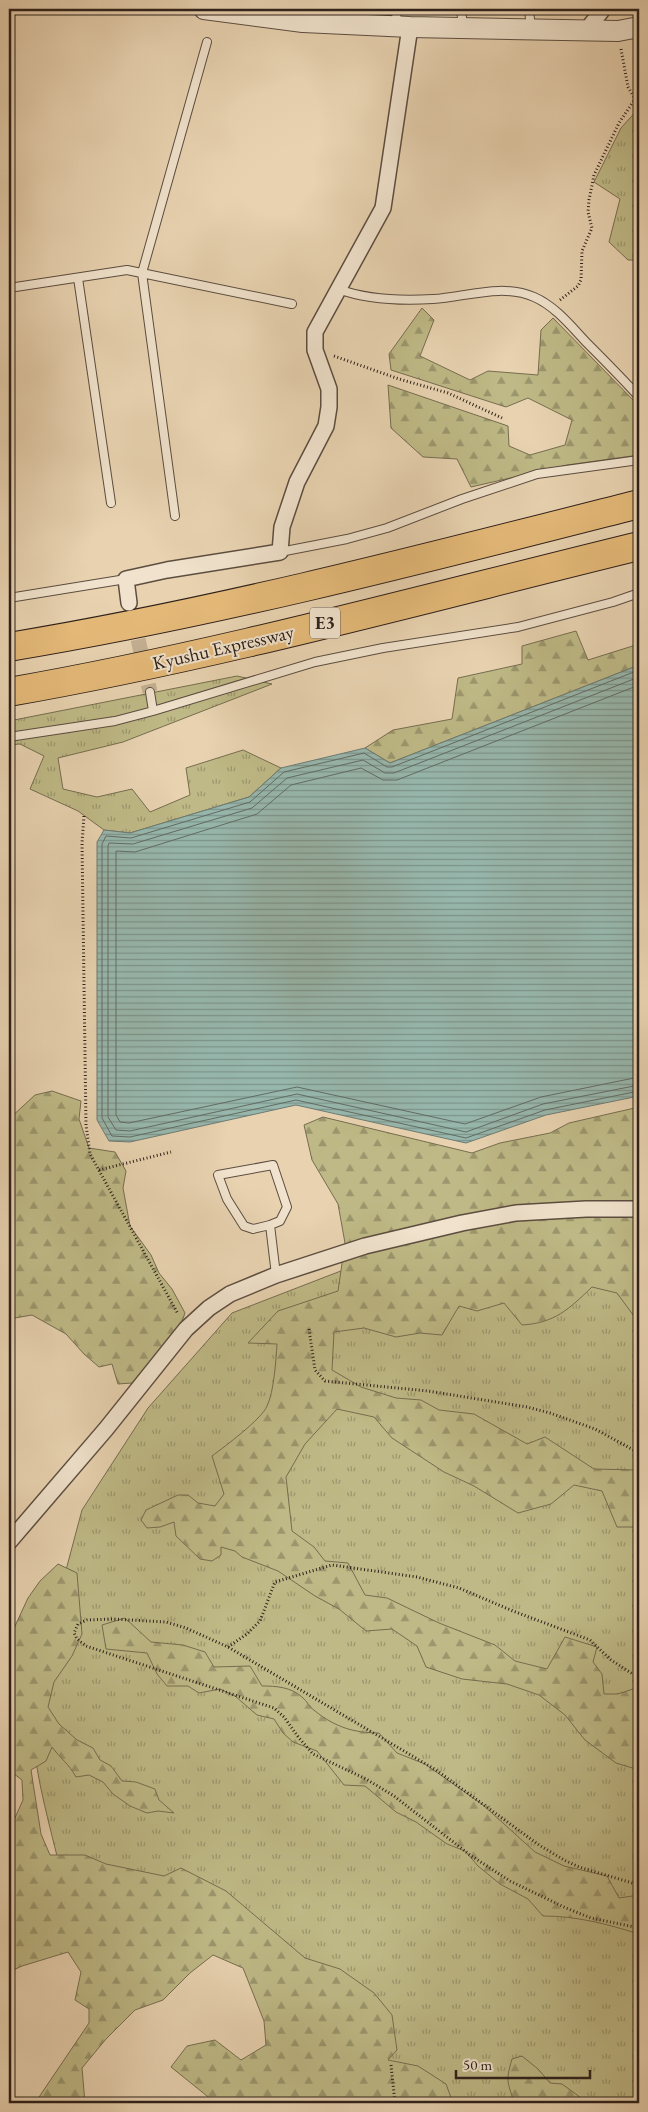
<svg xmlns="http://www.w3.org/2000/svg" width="648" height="2112" viewBox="0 0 648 2112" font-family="'EB Garamond',serif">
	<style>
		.grass { fill: url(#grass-tufts); stroke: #766d50 }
		.forest { fill: url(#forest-firs); stroke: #766d50 }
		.water { fill: url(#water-rules); stroke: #6d7b73 }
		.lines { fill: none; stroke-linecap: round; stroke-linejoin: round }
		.shore { stroke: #626c64; stroke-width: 1 }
		.minor-tunnel { stroke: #c3af92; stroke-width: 15; stroke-dasharray: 15 8; stroke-linecap: butt }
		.service-casing { stroke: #5c4d40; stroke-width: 10 }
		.minor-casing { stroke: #5c4d40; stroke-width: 18 }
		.tertiary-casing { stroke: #5c4d40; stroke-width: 22 }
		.motorway-casing { stroke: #2e211b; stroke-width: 30 }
		.path { stroke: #2e211b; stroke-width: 3; stroke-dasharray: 1 2.5; stroke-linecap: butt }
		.service { stroke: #f0e2cc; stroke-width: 8 }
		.minor { stroke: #f0e2cc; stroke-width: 15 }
		.tertiary { stroke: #f0e2cc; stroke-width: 20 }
		.motorway { stroke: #e4b978; stroke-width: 28 }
		.labels { text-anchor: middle; stroke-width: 4; stroke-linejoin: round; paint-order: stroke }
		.shield { fill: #f0e2cc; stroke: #685b50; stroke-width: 1 }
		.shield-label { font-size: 18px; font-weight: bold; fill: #2e211b }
		.street-label { font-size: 19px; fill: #2e211b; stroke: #f0e2cc }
	</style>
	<defs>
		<pattern id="grass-tufts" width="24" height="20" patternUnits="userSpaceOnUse" patternTransform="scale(1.25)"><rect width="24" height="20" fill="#beb986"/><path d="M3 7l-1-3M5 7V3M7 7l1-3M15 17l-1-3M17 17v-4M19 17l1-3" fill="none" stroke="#9b966d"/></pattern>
		<pattern id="forest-firs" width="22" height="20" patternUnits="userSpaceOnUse" patternTransform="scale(1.25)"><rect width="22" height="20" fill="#beb986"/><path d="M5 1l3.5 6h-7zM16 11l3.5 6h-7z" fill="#9b966d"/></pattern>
		<pattern id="water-rules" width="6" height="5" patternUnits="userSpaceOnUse" patternTransform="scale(1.25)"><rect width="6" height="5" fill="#97b7ad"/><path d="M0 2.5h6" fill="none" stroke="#7c948c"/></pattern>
	</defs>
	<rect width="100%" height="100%" fill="#e8d2b0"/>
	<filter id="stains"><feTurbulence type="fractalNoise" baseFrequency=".004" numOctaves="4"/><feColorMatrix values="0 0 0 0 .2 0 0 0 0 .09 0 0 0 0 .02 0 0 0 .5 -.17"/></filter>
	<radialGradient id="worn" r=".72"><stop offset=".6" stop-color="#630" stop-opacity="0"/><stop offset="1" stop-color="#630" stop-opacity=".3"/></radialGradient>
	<path class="grass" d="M639,108V146L636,162L639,168V181L634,187L639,207V260H628L609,242L620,199L594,182L621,128Z
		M237,676L272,684L123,742L58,758L63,789L97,797L132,789L150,812L190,795L186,768L243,750L281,768L249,797L130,833L104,830L78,811L30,789L44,756L20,744L9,745V721Z
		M639,1147V2103H370L372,2020L57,1856C45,1807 26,1740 34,1690L82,1510L148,1408L232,1313L364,1262Z"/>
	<path class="forest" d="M422,308L434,320L420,356L470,380L488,371L538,375L541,330L553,318L639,406V455L567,465L471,487L457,459L423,457L391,428L388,385L508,426L509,446L530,455L565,445L572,420L528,398L506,407L391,370L389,354Z
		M576,631L588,660L639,644V665L390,763L365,748L393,730L452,719L458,678L522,664V646Z
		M52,1091L81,1101L79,1119L89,1148L115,1152L126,1171L123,1188L130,1226L151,1255L159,1273L172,1289L185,1313L181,1324L132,1383L118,1384L112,1364L99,1367L84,1354L66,1334L32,1315L9,1319V1119L35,1095Z
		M639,1107V1323L617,1293L592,1287C569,1309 555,1323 522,1325L504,1303L477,1311L459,1306L442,1335L420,1333L396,1337L364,1328L334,1332L332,1370L361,1387L396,1398L421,1400L439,1410L474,1414L527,1444L545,1437L594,1469L636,1470L639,1471V1527H617L602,1491L574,1485L551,1504L518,1513L474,1486L444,1472L392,1438L374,1417L337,1409L305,1444L286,1477L292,1531L314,1547L325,1561L348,1563L365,1595L387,1598L439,1623L495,1645L515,1661L547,1669L565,1637L597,1647L593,1662L602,1674L604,1694H618L639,1687V1770L616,1763L585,1740L565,1715L539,1695L507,1684L462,1679L426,1667L417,1646L392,1629L366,1631L339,1609L315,1596L278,1571L242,1557L235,1551L221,1547V1555L212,1561L200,1559L176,1536L174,1522L160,1527L147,1528L141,1520L146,1510L178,1495H188L198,1503L215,1506L224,1494L212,1456C224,1447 262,1419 267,1406C274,1392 276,1360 277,1344L248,1343L278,1311L338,1291L345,1243L338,1204L312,1160L304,1125L323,1117L472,1153L500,1143L550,1133L569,1123Z
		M58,1564L77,1573L82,1634L72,1656L54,1682L48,1707L59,1724L77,1740L93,1748L100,1760L111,1766L122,1781L136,1782L155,1789L159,1800L174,1813L158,1811L147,1813L130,1806L113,1794L103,1782L89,1775L76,1777C69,1764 60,1758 52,1747L46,1761L31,1770L41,1834L50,1855H85L106,1864L164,1876L181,1868L226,1891L305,1958L340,1969L374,1993L392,2015L397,2050L388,2060L418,2066L446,2084L453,2103H212V2100L171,2067L187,2046L215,2040L241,2060L266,2045L264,2021L243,1968L213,1955L190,1973L163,2000L135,2010L106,2039L82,2068L85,2103H35L89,2023V2009L75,2000L81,1972L68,1952L22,1966L9,1972V1831L23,1800L22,1780L9,1770V1639L28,1598L40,1581Z
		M125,1618L151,1642L183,1645L205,1652L214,1667L250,1666L262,1686C276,1686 291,1687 302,1697C307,1701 310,1708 315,1711C335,1727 354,1733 379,1733L397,1753L425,1764L483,1805L535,1852L564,1866L607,1876L619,1898L639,1895V1934C607,1924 577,1916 543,1916L528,1899L500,1884L478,1866L465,1851L447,1844L416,1822L396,1812L365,1786L344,1785L317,1751L293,1742L283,1733L274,1719L257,1715L235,1696L220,1689L199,1693L188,1686H167L157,1674L147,1653L106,1649L102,1625Z
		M522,2056L538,2069L550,2083L562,2084L588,2103H514C508,2081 505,2083 512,2059Z"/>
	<path class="water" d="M639,665V1096L546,1115L466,1143L296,1105L130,1142L109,1141L97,1120V842L104,830L130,833L249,797L281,768L365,748L390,763Z"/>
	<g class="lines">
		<path class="shore" d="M639,670L392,767H387L364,753L284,772L250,802L131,838L106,836L102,844V1118L112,1136L130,1137L296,1100L466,1138L545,1110L639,1091
			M639,677L394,773H385L363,760L287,778L252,808L133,844L109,843L108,846V1117L116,1130L130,1131L297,1094L466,1132L543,1104L639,1085
			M639,685L397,780H383L361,768L291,785L257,814L135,852L116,851V1115L120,1122L129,1123L297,1087L465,1124L541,1097L639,1077"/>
		<path class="minor-tunnel" d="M133,617L150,692"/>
		<defs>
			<path id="service" d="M396,9L397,27
				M461,9L463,27
				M529,9L531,29
				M9,19L12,9
				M78,278L111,503
				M9,288L127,270L292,304
				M338,289C368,300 401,301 433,299C466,297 502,283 534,297C555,306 571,326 586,342C604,360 622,378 639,397
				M175,516L142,273L207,42
				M280,552L347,539L387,528L462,499L537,474L639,460
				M9,598L126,579
				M153,711L315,662L383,648L518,627L613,602L639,593
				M9,737L115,721L153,711L150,692
				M270,1225L280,1221L287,1207L273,1165L218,1175L227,1199L244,1226L253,1229L270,1225L276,1275"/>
			<path id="minor" d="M586,31L603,9
				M129,603L126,579L167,570L280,552L282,527L297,482L326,426L329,407V389L315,350V332L383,208L410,27
				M9,1542L106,1429L186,1329L209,1308L230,1294L276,1275L365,1246L462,1223L516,1213L586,1209H639"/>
			<path id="tertiary" d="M204,9L303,22L410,27L618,31L639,27"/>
			<path id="motorway" d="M9,647C221,612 431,557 639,504
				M9,692C221,655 430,597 639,546"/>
		</defs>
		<use href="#service" class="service-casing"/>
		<use href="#minor" class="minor-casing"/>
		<use href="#tertiary" class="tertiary-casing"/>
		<use href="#motorway" class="motorway-casing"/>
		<path class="path" d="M621,49L628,87L635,99L639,100
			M560,300L578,286L581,280L582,251L592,228L588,212L589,200L594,175L619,123L635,99
			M334,356L399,379L448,393L502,418
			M84,816L82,843L86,1125L90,1154L178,1314
			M99,1170L171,1152
			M309,1329L315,1370L325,1381L428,1391L527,1407L550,1413L595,1429L639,1453
			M228,1647L247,1634L260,1621L275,1582L332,1565L417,1577L459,1588L513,1611L590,1640L611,1660L639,1678
			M639,1885L579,1867L564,1860L539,1845L436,1770L228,1647L186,1628L166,1622L112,1619L87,1620L78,1624L74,1633L77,1639L86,1646L274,1708L284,1717L299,1738L313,1754L366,1779L394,1796L470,1855L510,1881L566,1908L591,1918L639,1928
			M391,2065L395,2103"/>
		<use href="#service" class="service"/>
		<use href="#minor" class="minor"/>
		<use href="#tertiary" class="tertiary"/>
		<use href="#motorway" class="motorway"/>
	</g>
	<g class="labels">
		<rect class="shield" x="310" y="607.5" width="30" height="31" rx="4"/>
		<g class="shield-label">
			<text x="325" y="629">E3</text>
		</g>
		<g class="street-label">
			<text transform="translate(223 647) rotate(-13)" y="7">Kyushu Expressway</text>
		</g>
	</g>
	<rect width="648" height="2112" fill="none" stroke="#e8d2b0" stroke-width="30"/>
	<rect x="10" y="10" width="628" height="2092" fill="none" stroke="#2e211b" stroke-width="2.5"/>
	<rect x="15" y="15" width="618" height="2082" fill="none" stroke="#2e211b"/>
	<path d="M456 2070v8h134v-8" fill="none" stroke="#2e211b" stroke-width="2.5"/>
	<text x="463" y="2070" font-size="15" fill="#2e211b" stroke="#f0e2cc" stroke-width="4" paint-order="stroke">50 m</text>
	<rect width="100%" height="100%" filter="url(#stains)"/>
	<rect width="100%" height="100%" fill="url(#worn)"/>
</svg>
